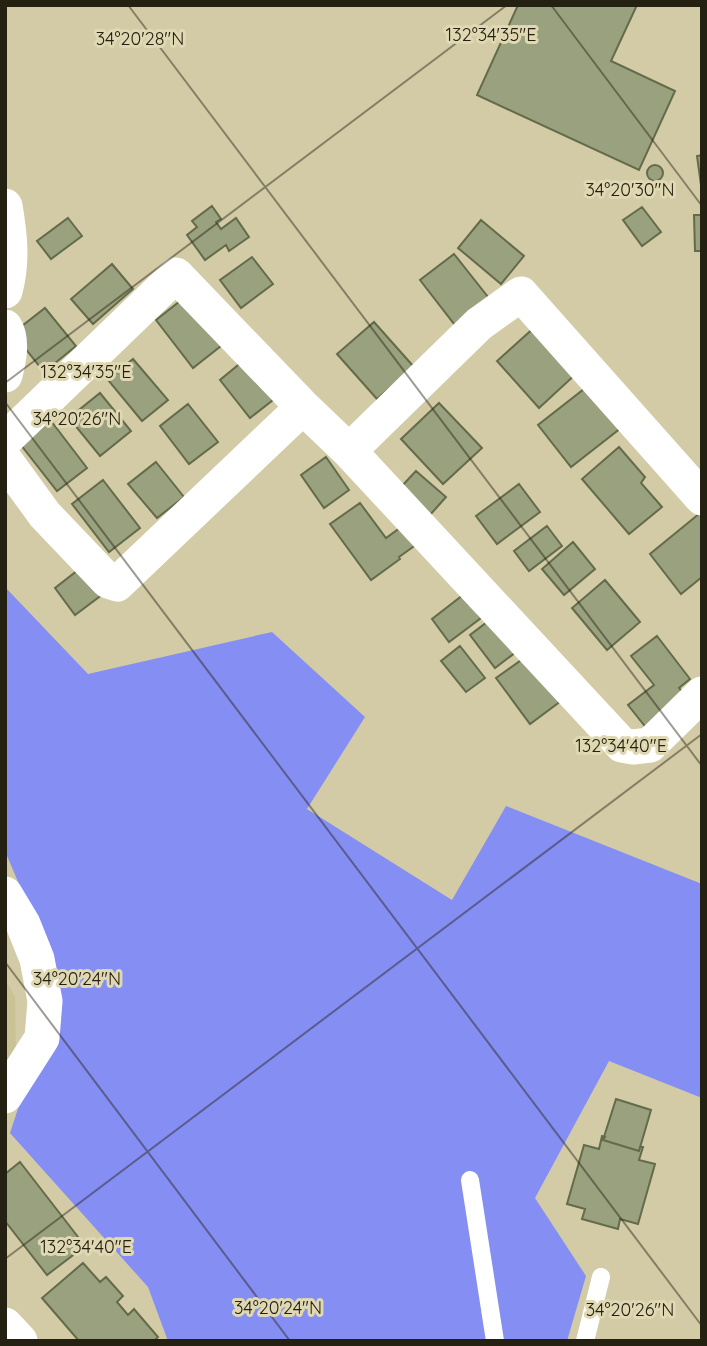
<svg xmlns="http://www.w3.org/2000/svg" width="707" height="1346" viewBox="0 0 707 1346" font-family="Quicksand,sans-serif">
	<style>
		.built { fill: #cac194 }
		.green { fill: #858ef3 }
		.building { fill: #99a17e; stroke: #646b4a; stroke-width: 2 }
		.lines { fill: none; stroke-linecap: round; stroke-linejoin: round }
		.lane { stroke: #fff; stroke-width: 18 }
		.street { stroke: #fff; stroke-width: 35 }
		.ticks { fill: none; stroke: #242113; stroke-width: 2; stroke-opacity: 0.45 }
		.ticks-label { font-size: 18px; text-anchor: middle; fill: #242113; stroke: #e0d8b3; stroke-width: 6; stroke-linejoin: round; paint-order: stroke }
	</style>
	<rect width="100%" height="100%" fill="#d3cba6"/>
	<path class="built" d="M5,979L15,997L16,1056L5,1070Z"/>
	<path class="green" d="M5,587L88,674L272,632L365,717L307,809L452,900L506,806L702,884V1098L609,1061L535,1198L586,1276L567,1341H168L148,1287L10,1133L60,981L5,851Z"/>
	<path class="building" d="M518,5H637L611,61L675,91L639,170L477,95Z
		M702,155V185H701L697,156Z
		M647 173a8 8 0 1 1 16 0a8 8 0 1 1-16 0Z
		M212,206L221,219L216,222L221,229L236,218L249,237L229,251L226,245L205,260L187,235L197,227L192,221Z
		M642,207L661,232L642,246L623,220Z
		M694,215H702V251H695Z
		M68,218L82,236L51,259L37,241Z
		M481,220L524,256L501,284L458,248Z
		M454,254L492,302L458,329L420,280Z
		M252,257L273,284L241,308L220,280Z
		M112,264L133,289L93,324L71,299Z
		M189,294L226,342L193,368L156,320Z
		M45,308L76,346L44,372L13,333Z
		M374,322L414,367L377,399L337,354Z
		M536,326L578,372L539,408L497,361Z
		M133,359L168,400L142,421L108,380Z
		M243,361L273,400L250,418L220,380Z
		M593,382L626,424L571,467L538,425Z
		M100,393L131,431L100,456L69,418Z
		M439,403L482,448L443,484L401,439Z
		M188,404L218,442L189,464L160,426Z
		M48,417L87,468L57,491L17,440Z
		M619,447L645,477L641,483L662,507L629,534L582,479Z
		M326,457L349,490L324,508L301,475Z
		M156,462L184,497L157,518L128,484Z
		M416,471L446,497L430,515L400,488Z
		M103,480L140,528L109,552L72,504Z
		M519,484L540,512L497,544L476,516Z
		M360,503L386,538L404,525L417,544L399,557L400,559L371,580L330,524Z
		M700,513L702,515V577L681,594L650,554Z
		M547,526L562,546L529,571L514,551Z
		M573,542L595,569L564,595L542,569Z
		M82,567L103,594L75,615L55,588Z
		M605,580L640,622L607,650L572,608Z
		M463,595L481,618L449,642L432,619Z
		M495,616L520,649L495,668L470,635Z
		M657,636L690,679L679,688L688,699L648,730L628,705L654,685L631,656Z
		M460,646L485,678L466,692L441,661Z
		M531,653L565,698L530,724L496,678Z
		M616,1099L651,1110L639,1151L603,1140Z
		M602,1136L605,1137L603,1140L639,1151L640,1147H643L639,1160L655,1164L638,1224L620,1219L618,1229L582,1219L585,1209L567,1204L584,1145L599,1149Z
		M20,1162L85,1246L47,1275L5,1221V1174Z
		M83,1263L100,1282L106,1277L123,1296L117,1302L128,1315L134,1309L158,1337L154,1341H79L42,1298Z"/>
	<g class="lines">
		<path class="lane" d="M470,1180L495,1341
			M585,1341L601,1277"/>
		<path class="street" d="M5,206C10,235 13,262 5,291
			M5,327C13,340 9,360 5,375
			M303,407L349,451L622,745L633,747L650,745L702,694
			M5,440L176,275L303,407L117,584L108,581L45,515L5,460
			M349,451L479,324L521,294L702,498
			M5,894L23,924L37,959L45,1001L42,1038L5,1096
			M5,1325L20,1341"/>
	</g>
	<path class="ticks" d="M128,5L702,766M551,5L702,206M5,383L507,5M5,402L702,1326M5,962L290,1341M5,1259L702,734"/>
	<g class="ticks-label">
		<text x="491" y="41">132°34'35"E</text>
		<text x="140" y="45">34°20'28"N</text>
		<text x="630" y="196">34°20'30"N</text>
		<text x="86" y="378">132°34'35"E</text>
		<text x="77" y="425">34°20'26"N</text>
		<text x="621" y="752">132°34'40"E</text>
		<text x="77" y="985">34°20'24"N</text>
		<text x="86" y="1253">132°34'40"E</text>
		<text x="278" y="1314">34°20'24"N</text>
		<text x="630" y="1316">34°20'26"N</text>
	</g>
	<rect width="707" height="1346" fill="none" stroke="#242113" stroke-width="14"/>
</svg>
